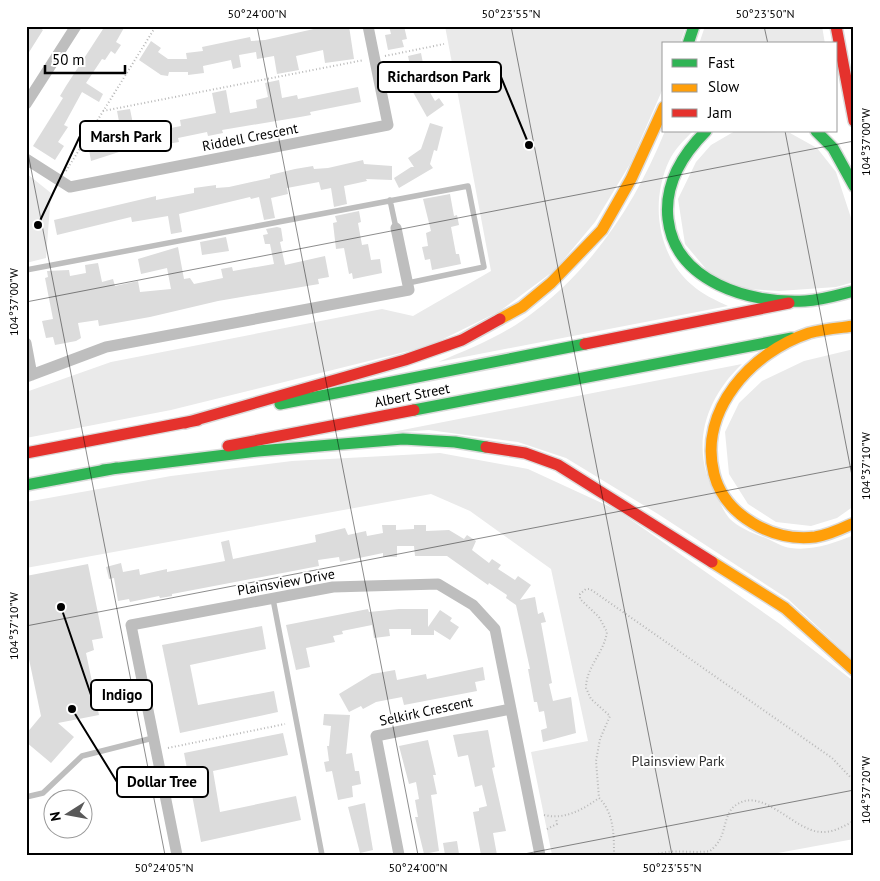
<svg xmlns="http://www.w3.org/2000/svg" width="880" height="881" viewBox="0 0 880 881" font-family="'PT Sans',sans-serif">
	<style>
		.green { fill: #eaeaea }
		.building { fill: #dcdcdc }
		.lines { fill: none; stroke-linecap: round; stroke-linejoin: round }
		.fast-casing { stroke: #dbdbdb; stroke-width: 14 }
		.slow-casing { stroke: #dbdbdb; stroke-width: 14 }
		.jam-casing { stroke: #dbdbdb; stroke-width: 14 }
		.path { stroke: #b8b8b8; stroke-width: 2; stroke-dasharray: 1 2.5; stroke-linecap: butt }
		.lane { stroke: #bebebe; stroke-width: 5.5 }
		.street { stroke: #bebebe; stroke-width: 11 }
		.fast { stroke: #30b455; stroke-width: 11 }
		.slow { stroke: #ff9f0a; stroke-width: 11 }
		.jam { stroke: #e5322d; stroke-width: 11 }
		.ticks { fill: none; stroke: #000; stroke-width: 1; stroke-opacity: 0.45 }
		.labels { text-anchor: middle; stroke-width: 4; stroke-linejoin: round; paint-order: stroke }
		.street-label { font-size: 14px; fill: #000; stroke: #fff }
		.park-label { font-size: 14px; fill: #2f2f2f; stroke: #fff }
		.leader { fill: none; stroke: #000; stroke-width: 2 }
		.callout-dot { fill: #000; stroke: #fff; stroke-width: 2 }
		.callout { fill: #fff; stroke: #000; stroke-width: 2 }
		.callout-label { font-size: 15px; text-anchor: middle; font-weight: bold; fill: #000 }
		.neatline { fill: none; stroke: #000; stroke-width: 2 }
		.ticks-label { font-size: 12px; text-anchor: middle; fill: #000 }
	</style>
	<rect width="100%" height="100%" fill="#fff"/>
	<path class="green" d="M445,26H686L680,44H664V86L630,164L595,222L555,270L500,311L429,346L171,410L26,438V392L111,362L382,309L413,316L491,271Z
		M705,26H822L825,44H699Z
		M665,131H693C684,140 674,150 669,161C650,202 657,255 692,285C702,294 715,300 728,306L438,362C467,350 497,338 523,320C589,274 635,205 665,131Z
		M735,131L790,133L817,148L836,172L854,227V282L836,287L779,291L746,289L711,275L685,244L678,199L696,162L711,145Z
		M26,173L51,193L46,258L26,263Z
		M854,349V506L837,518L811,526L776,522L748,504L729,474L725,432L739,403L762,381L804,361Z
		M742,364C702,402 689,453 719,501C722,507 725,513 729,518C737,527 754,534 766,538C773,541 782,547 791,548C811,551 835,543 854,535V661L788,599L658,514L566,458L518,442L429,430L387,433Z
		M440,453L528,469L617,510L780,624L852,680L854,683V839L767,855H552L531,752L588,741L551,569L470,511L431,494L26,568V502L171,476L292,461Z"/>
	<path class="building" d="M26,26H37L43,30L26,57Z
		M105,26H125L116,42L121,45L115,54L111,51L105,60L102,59L86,83L103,94L99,102L82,92L64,125L68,127L58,142L64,146L55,160L33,146L63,98L60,96L66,86Z
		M327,26H349L354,59L325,63L323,50L296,56L299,70L277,74L274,56L257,59L256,52L239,55L241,67L233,69L231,60L203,66L204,73L188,75V72H169L168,76L161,75L139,60L151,41L161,48L158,52L168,59H187L186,53L203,51L202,47L250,37L251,41L265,40Z
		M389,26H404L407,39L402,40L404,47L388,50L385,35L391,34Z
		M421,53L428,89L435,101L439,98L444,105L427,117L409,85L405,86L402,72L411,70L408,56Z
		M279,80L282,98L297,95L298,99L358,87L361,102L310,112L311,115L300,117L222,130L223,133L208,136L207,132L178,138L179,142L119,152L91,161L88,144L122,137L117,111L130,109L135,134L150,132L181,126L180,120L216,113L212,93L226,90L230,113L257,108L256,100L268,97L265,83Z
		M430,123L443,127L437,151L434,150L430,164L433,168L399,188L394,178L411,167H414L408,158L421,149Z
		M363,160L364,164L392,166V180L366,179L367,181L344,186L347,204L334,207L331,188L321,190L319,182L287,188L288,194L271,198L275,218L264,220L259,197L251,199L250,197L179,214L182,232L171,234L168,216L132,222L131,217L57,235L54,220L156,196V200L194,193V188L216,185V188L229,187L270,178V175L295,169L313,166L314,169L328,168Z
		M450,194L454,216L457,215L459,225L451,227L456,254H459L461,264L432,270L430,259L425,260L422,247L428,246L426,233L431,231L423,199Z
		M359,211L361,222L358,223L362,245L368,244L371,260L380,259L382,273L353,279L352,273L349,274L344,248L336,249L333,223L337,222L335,216Z
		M277,227L281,228L283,241L280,242L285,265L325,256L329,277L318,279L319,284L218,301L150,317L99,326L98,320L78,323L81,338L76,341L55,345L53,337L46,338L42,321L53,319L45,278L48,277L47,271L69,270L70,276L86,273L85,265L98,263L102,282L113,279L115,286L138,281L140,292L171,289L167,268L141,274L138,259L178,247L184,279L190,278L194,284L223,278L221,269L232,267L233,271L274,264L270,244H265L263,235L268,234L266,229Z
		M226,237L229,251L202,255L200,242Z
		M382,525H396V530L414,529V525H426V531L449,530L464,539L467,535L476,541L472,550L489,563L492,559L501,565L498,569L515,580L518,576L531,585L520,600L535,597L538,614L543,612L546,622L541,623L552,683L549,684L553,701L571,697L576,733L543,742L541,730L547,728L544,711L539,712L537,702H534L528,669H530L516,605L506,598L507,595L489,583L488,585L447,556H415L414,546H397V557H383V553L340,562L339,557L318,560L319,566L172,594V596L160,598L159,596L130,602L129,599L118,601L114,578L109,579L106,567L121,563L123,572L139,569L140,575L167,569V572L225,561L221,542L229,540L233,559L316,542L315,535L345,528L348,535L366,531L367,536L383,533Z
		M88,564L103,638L92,640L94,650L86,653L99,715L58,723L74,737L51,763L26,742V734L41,716L26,645V576Z
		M368,609L369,612L399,609H428V627L440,610L452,618L450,621L459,627L450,640L434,630V635H411V629H389L390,636L374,638L372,625L342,631L343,634L333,636L335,642L306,648L310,667L296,670L286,625Z
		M262,626L266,649L190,665L198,705L274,691L278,712L180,733L162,645Z
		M483,667L485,680L475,682L477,691L404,705L402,697L376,702L363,709L361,706L349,712L339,694L372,674L395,670L397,680L426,674L427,679Z
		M324,714L350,715L346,754L352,753L355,771H359L361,784L352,786L353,797L338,800L332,771L326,772L324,762L329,761L327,746H329L331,726L323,725Z
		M488,730L495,767L492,768L506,831L493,833L497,855H481L473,812L479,811V808L487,806L482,785L475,787L468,755L458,757L453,735Z
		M283,733L288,755L213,771L220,812L296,796L301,820L201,842L184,753Z
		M428,740L436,775H433L437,794L431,795L439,851L424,854L415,817H418L415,800L419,799L416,782L409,784L399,746Z
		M365,803L373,850L360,853L348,807Z
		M457,841L459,854L445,855L443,843Z"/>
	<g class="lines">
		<defs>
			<path id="fast" d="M688,44L694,26
				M706,131C682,155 664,184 668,219C675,282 750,304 805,301C822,300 838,295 854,291
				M816,131L833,148L854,186
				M280,404L585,344
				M414,410L792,338
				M103,470L258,451L403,439L455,442L486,447
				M26,485L117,468"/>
			<path id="slow" d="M500,319L522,307L551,283L602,230L631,179L664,107
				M854,326C839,328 824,329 809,333C752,352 698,410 714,474C725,516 773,542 815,537C829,535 841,529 854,523
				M712,562L785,608L854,670"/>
			<path id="jam" d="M836,26L854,121
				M585,344L789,303
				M185,423L405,360L462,340L500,319
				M228,446L414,410
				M486,447L525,453L558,465L712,562
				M26,453L198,420"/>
		</defs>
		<use href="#fast" class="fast-casing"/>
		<use href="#slow" class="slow-casing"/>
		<use href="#jam" class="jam-casing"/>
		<path class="path" d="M385,56L444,44
			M103,111L364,60
			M66,171L156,26
			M168,748L285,724
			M544,815C565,820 582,810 599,798
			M547,829L557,824L556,818
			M614,855C614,835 614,813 599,798L596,761L600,739L610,716L591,699L586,688C586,667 604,653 607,632L599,617L580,599V594L586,589H590L832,758L854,781
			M655,855C672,848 692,854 710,851C714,848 718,843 720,839C726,828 725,812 736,805C763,786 794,831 821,832C833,833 844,826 854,821"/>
		<path class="lane" d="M390,200L396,228
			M26,270L468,186L484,267L408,283
			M273,599L322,855
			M26,797L43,793L82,756L153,738"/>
		<path class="street" d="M26,104L76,26
			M26,159L70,187L388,125L368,26
			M26,343L32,375
			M26,377L106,347L409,290L396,228
			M177,855L131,625L333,587L438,584L473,605L495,629L540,855
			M399,855L376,736L511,709"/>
		<use href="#fast" class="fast"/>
		<use href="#slow" class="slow"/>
		<use href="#jam" class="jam"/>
	</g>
	<path class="ticks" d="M257,26L418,855M511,26L672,855M764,26L768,44M785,131L854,486M26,143L165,855M26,302L854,141M26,626L854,466M519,855L854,790"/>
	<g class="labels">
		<g class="street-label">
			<text transform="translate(250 137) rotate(-11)" y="5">Riddell Crescent</text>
			<text transform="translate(412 395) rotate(-11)" y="5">Albert Street</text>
			<text transform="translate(286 582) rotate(-10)" y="5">Plainsview Drive</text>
			<text transform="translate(426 711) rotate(-12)" y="5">Selkirk Crescent</text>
		</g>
		<g class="park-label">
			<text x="678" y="766">Plainsview Park</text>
		</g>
	</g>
	<path class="leader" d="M529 145L501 77M38 225L80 136M61 607L91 695M72 709L117 782"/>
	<g class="callout-dot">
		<circle cx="529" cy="145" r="5"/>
		<circle cx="38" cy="225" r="5"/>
		<circle cx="61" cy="607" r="5"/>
		<circle cx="72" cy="709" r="5"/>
	</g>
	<g class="callout">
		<rect x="378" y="62" width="123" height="30" rx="5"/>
		<rect x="80" y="121" width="91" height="30" rx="5"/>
		<rect x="91" y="680" width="61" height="30" rx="5"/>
		<rect x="117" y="767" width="91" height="30" rx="5"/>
	</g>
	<g class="callout-label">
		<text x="439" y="82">Richardson Park</text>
		<text x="126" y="142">Marsh Park</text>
		<text x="122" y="700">Indigo</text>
		<text x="162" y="787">Dollar Tree</text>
	</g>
	<rect width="880" height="881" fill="none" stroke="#ffffff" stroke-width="55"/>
	<rect x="662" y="42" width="175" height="90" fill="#ffffff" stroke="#999999"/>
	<rect x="672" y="59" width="25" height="8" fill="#30b455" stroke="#999999"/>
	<text x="708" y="68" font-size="15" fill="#000000">Fast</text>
	<rect x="672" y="84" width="25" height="8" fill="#ff9f0a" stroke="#999999"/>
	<text x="708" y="92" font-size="15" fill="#000000">Slow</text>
	<rect x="672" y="109" width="25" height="8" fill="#e5322d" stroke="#999999"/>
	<text x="708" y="118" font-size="15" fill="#000000">Jam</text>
	<g transform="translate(68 814) rotate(259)"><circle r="24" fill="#ffffff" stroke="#999999"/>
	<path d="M0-4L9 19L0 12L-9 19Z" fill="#595959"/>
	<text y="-8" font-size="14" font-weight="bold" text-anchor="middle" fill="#000000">N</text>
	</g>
	<path d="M45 65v8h80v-8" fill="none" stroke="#000000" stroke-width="2.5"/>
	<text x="52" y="65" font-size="15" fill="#000000" stroke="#ffffff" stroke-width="4" paint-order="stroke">50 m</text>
	<rect x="28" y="28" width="824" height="826" class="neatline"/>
	<g class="ticks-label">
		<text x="257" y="18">50°24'00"N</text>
		<text x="511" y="18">50°23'55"N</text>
		<text x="765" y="18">50°23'50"N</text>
		<text transform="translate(866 142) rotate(-90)" y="4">104°37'00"W</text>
		<text transform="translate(14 302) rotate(-90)" y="4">104°37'00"W</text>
		<text transform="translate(866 466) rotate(-90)" y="4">104°37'10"W</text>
		<text transform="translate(14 626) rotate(-90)" y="4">104°37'10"W</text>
		<text transform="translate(866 790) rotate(-90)" y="4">104°37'20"W</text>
		<text x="164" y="872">50°24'05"N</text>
		<text x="418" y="872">50°24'00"N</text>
		<text x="672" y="872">50°23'55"N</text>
	</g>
</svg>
